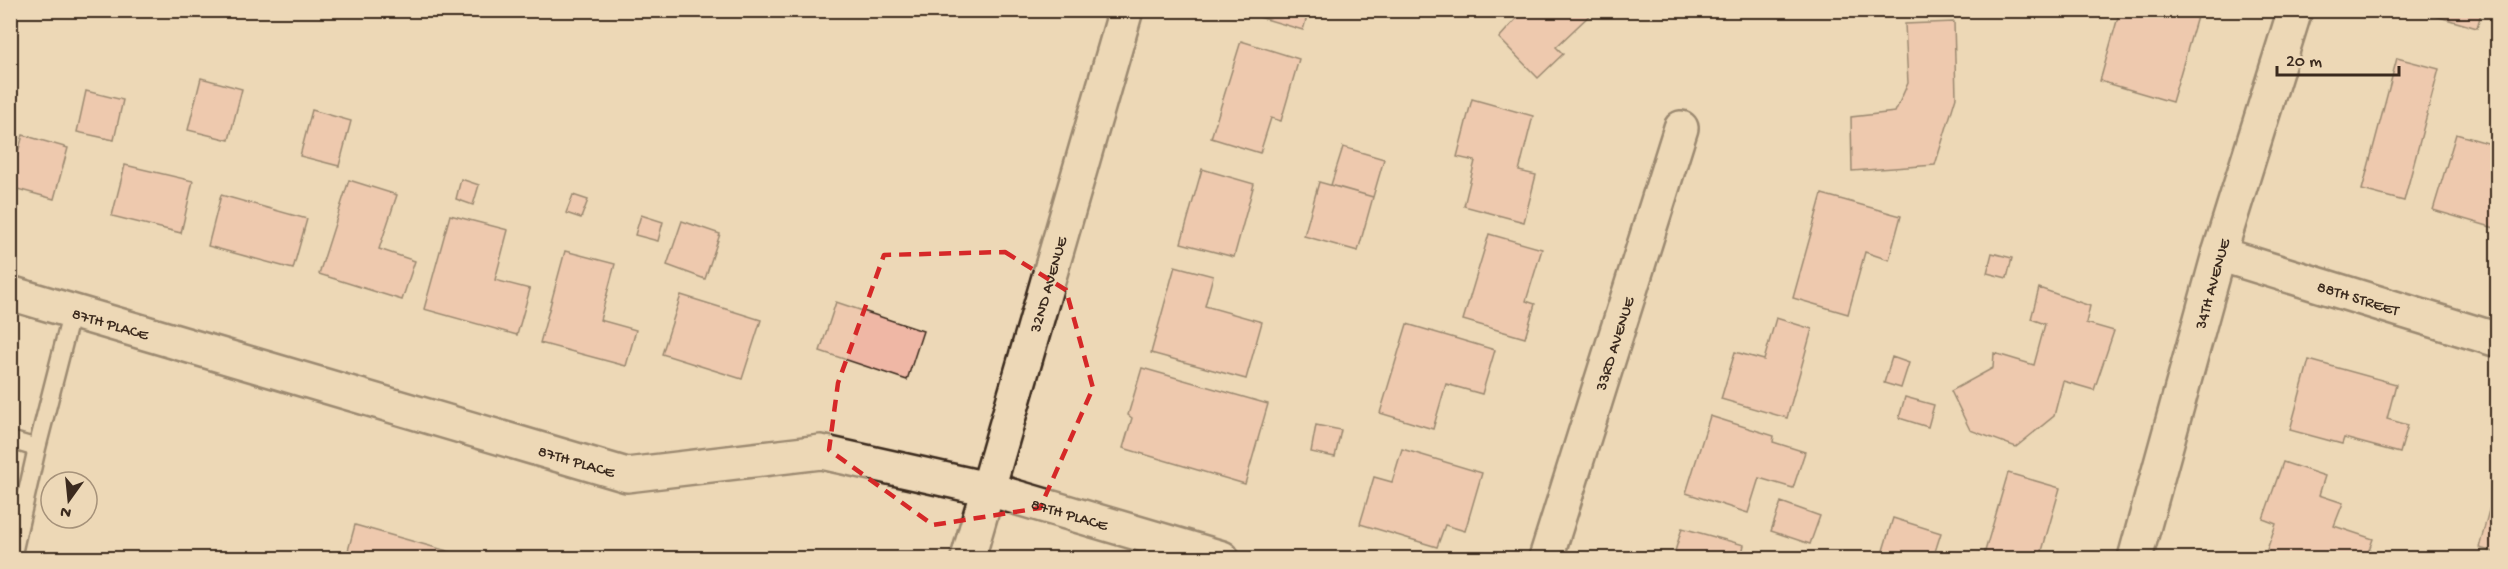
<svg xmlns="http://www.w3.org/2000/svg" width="2508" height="569" viewBox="0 0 2508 569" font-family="'Gochi Hand',sans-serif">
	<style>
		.building { fill: #efb7a5; stroke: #3b2a1e; stroke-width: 1.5 }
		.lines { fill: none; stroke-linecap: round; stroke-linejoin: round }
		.service-casing { stroke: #3b2a1e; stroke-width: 21 }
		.minor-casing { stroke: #3b2a1e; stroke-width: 38 }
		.service { stroke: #edd8b7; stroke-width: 16 }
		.minor { stroke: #edd8b7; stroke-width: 33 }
		.marked { fill: none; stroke: #d62828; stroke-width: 4.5; stroke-dasharray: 12 8; stroke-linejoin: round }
		.labels { text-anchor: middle; stroke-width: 4.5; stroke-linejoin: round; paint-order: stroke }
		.street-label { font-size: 16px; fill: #3b2a1e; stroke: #edd8b7 }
	</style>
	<rect width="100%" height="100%" fill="#edd8b7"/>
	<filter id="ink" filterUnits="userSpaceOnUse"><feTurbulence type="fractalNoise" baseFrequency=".0167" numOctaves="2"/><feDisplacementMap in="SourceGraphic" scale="12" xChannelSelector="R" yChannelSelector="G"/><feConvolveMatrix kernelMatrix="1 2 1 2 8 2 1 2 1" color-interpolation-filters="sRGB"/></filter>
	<g filter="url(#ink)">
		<path class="building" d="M1261,10H1309L1303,30L1259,17Z
			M1524,10H1595L1556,47L1563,54L1538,78L1499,38Z
			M2120,10H2199L2172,102L2100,81Z
			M2415,10H2482L2477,28Z
			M1954,22L1956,97L1935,165L1852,171L1851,117L1895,112L1908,83L1905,24Z
			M1241,41L1299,59L1281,121L1271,118L1260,153L1211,138Z
			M2397,58L2439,69L2404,201L2362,190Z
			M201,78L242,89L229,140L188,130Z
			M86,91L123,100L114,140L77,132Z
			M1472,99L1533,116L1519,171L1536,175L1524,222L1464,206L1475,161L1457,157Z
			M312,110L351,121L339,166L300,156Z
			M2456,134L2498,146V160L2492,179L2498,180V229L2433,210Z
			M23,135L68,148L54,199L10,187V180Z
			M1343,147L1384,159L1373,197L1331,185Z
			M125,165L193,181L181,233L112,216Z
			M1202,169L1254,184L1234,257L1181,243Z
			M461,179L479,185L473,205L456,199Z
			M349,180L397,195L379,249L415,261L402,300L319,274Z
			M1319,182L1373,197L1358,251L1304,236Z
			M1822,194L1901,216L1889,260L1865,252L1848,314L1793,298Z
			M221,195L307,219L293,269L208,246Z
			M573,195L588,200L581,218L566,213Z
			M450,215L508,230L495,280L530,289L517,335L424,309Z
			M641,215L663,222L658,241L635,235Z
			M682,221L720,234L705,279L667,265Z
			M1489,234L1542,249L1526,301L1535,304L1525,338L1463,320Z
			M565,251L615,264L600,320L636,330L626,366L540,343Z
			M1992,253L2012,258L2007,278L1987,273Z
			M1175,266L1213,276L1205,306L1262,322L1246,379L1151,353Z
			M2039,288L2090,306L2086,323L2114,331L2094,390L2063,381L2054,416L2016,447L1970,430L1951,391L1993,368L1994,353L2034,365L2045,324L2031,319Z
			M681,295L761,320L742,379L662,354Z
			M836,302L923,331L907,380L820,351Z
			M1776,318L1812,329L1787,418L1721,399L1735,352L1764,360Z
			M1407,324L1495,350L1482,394L1446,384L1433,429L1380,413Z
			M1892,357L1909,363L1901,388L1884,383Z
			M2309,360L2396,384L2387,419L2408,425L2400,453L2344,438L2342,444L2290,430Z
			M1142,368L1268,404L1245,484L1123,448L1132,418L1128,415Z
			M1905,397L1934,405L1928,427L1899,418Z
			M1710,416L1774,436L1773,442L1805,452L1793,488L1759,478L1748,513L1686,493Z
			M1316,425L1341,430L1335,457L1311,452Z
			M1402,449L1482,473L1465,531L1445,525L1437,547L1360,524L1374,477L1392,482Z
			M2283,462L2325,476L2319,495L2343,503L2334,526L2373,539L2366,558H2264L2276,524L2263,519Z
			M2008,473L2060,488L2040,558H1983Z
			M2492,499L2498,501V553L2479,548Z
			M1781,502L1820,516L1810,544L1771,531Z
			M1893,518L1941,533L1933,558L1881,557Z
			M355,525L472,558H346Z
			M1682,528L1744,545L1741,558H1673Z"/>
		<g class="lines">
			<defs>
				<path id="service" d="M10,440L37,448L72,311
					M12,558L37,448"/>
				<g id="minor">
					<path id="s1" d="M2219,254L2498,340"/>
					<path id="s2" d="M10,293L627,475L821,452L988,489L1222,558"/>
					<path id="s3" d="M968,558L1126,10"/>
					<path id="s4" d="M1546,558L1681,128"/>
					<path id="s5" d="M2135,558L2219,254L2295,10"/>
				</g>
			</defs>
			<use href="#service" class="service-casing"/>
			<use href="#minor" class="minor-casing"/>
			<use href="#service" class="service"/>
			<use href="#minor" class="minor"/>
		</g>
	</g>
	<path d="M0 0H2508V569H0ZM1005,252L1066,290L1093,388L1040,508L933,525L829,450L838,383L884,255Z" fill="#edd8b7" fill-opacity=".55" fill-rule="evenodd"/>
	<path class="marked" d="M1005,252L1066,290L1093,388L1040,508L933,525L829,450L838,383L884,255Z"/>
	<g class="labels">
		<g class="street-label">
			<text dy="6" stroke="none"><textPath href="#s3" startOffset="285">32ND AVENUE</textPath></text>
			<text dy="6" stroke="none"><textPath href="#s5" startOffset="285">34TH AVENUE</textPath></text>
			<text dy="6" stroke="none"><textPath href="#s1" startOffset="146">88TH STREET</textPath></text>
			<text dy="6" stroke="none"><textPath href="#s2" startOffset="105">87TH PLACE</textPath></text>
			<text dy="6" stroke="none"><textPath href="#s4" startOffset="225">33RD AVENUE</textPath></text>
			<text dy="6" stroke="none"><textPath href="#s2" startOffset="591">87TH PLACE</textPath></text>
			<text dy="6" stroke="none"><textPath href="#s2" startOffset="1095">87TH PLACE</textPath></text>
		</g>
	</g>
	<rect width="2508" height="569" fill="none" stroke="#edd8b7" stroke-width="36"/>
	<rect x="18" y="18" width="2472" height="533" fill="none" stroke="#3b2a1e" stroke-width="2" filter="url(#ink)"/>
	<g transform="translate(69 500) rotate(195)"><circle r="28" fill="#edd8b7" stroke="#a6927a" stroke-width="1.5"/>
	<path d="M0-4.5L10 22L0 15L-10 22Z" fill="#3b2a1e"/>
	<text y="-9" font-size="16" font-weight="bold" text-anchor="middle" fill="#3b2a1e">N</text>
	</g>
	<path d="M2277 66v9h122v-9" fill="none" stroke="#3b2a1e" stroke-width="3"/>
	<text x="2286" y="66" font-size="18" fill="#3b2a1e" stroke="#edd8b7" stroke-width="4.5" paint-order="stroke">20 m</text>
</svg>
